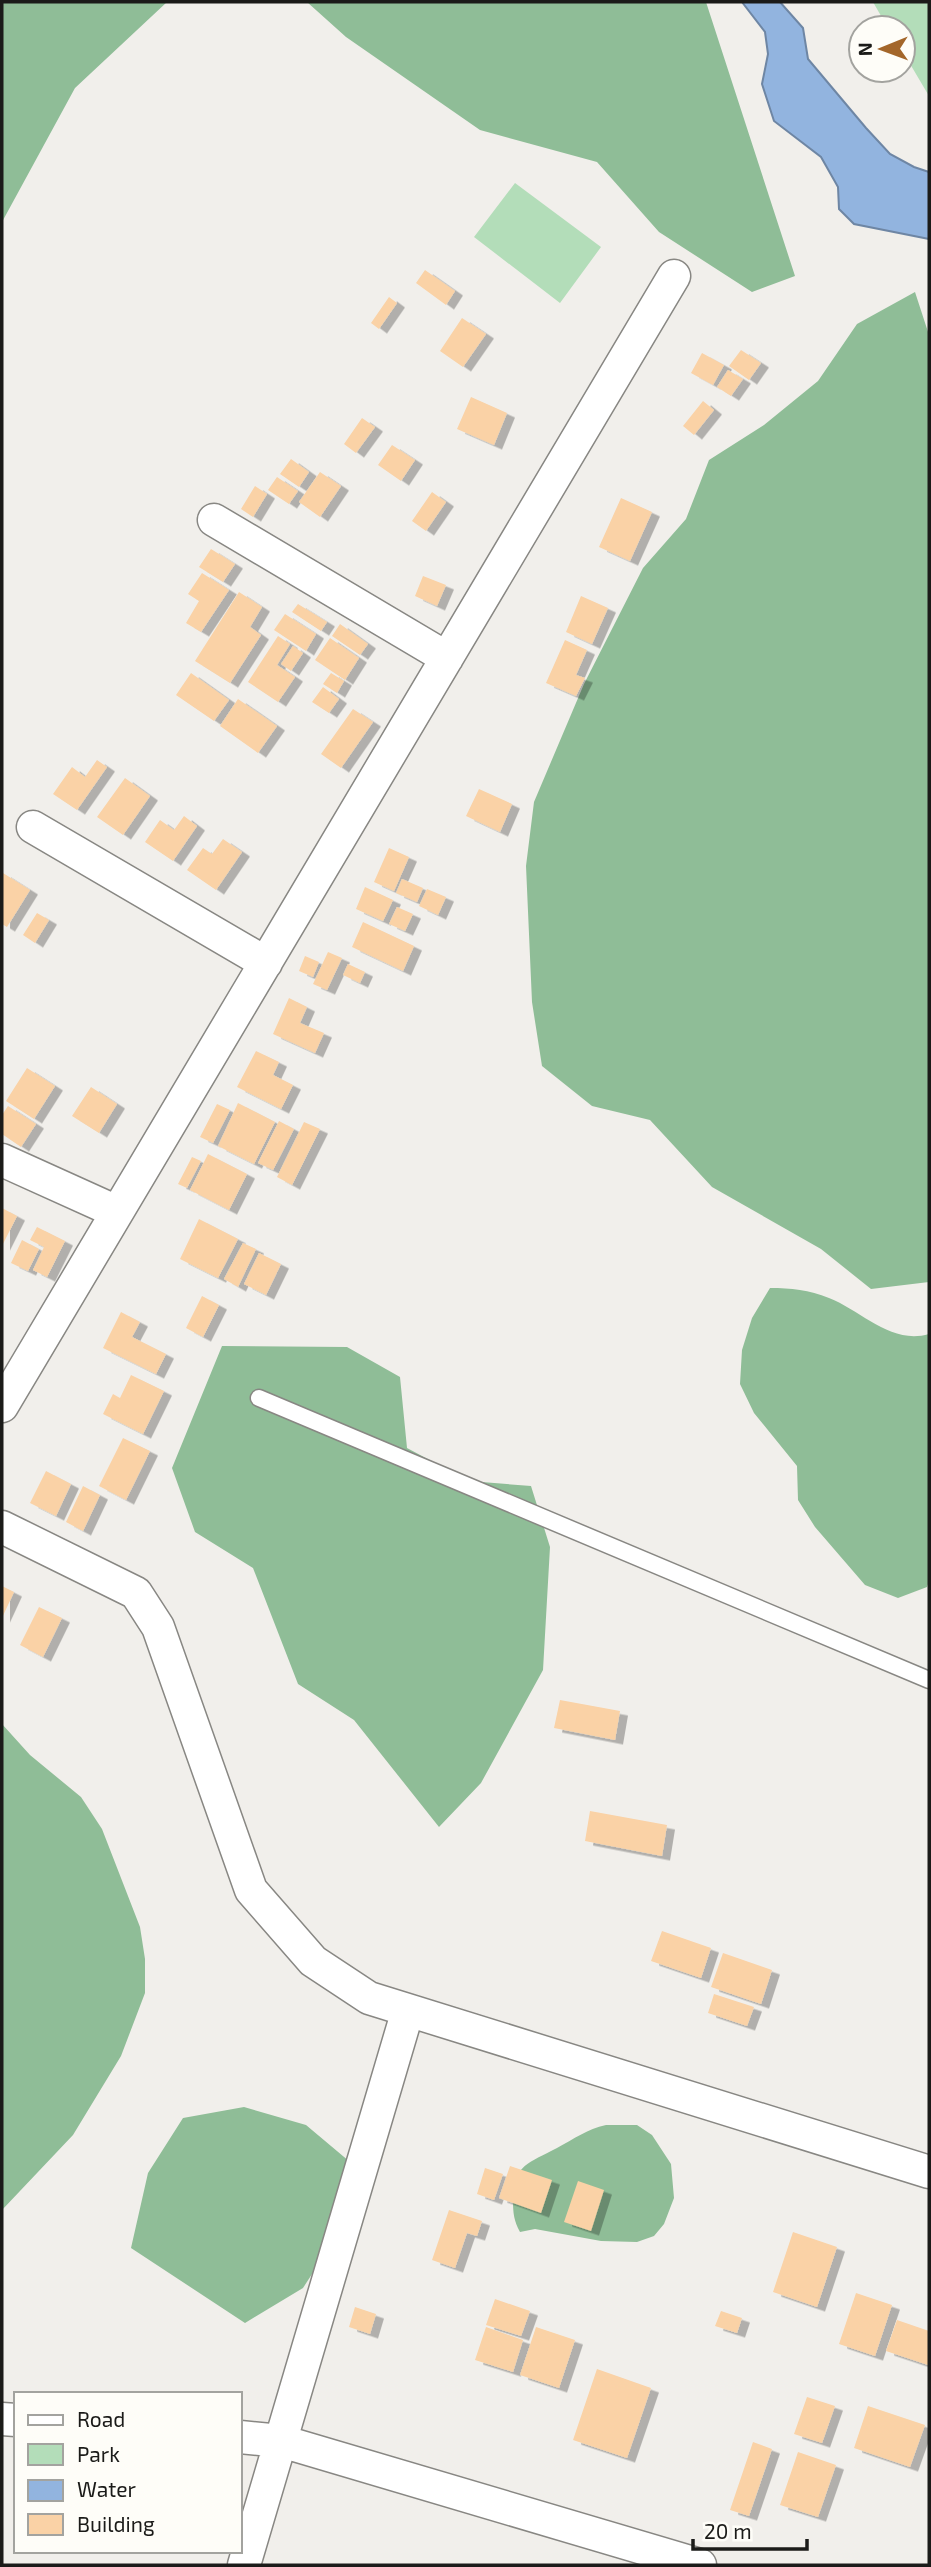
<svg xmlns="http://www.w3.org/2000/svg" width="931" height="2567" viewBox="0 0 931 2567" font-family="'Exo 2',sans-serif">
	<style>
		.green { fill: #b3ddb9 }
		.forest { fill: #8fbd97 }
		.water { fill: #92b4df; stroke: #6e86a4; stroke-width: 2 }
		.building { fill: #fad2a6; filter: url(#shadow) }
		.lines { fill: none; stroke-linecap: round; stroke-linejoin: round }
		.lane-casing { stroke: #888783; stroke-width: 19 }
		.street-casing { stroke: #888783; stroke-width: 35 }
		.lane { stroke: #fff; stroke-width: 16 }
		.street { stroke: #fff; stroke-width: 32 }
	</style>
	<defs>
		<filter id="shadow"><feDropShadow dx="8" dy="4.5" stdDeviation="0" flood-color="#0004"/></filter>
	</defs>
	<rect width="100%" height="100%" fill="#f1efeb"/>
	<path class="green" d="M873,2H929V96L903,52V28H888Z
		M515,183L601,247L560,303L474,237Z"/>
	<path class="forest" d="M2,2H167L75,88L2,222Z
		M307,2H706L795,276L752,292L659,232L597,162L480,130L346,37Z
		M915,292L929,335V1282L871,1289L821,1249L712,1187L650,1120L592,1106L542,1066L532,1002L526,866L534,802L584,684L643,568L686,519L709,460L764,425L818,381L857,324Z
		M770,1288C791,1288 809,1290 829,1298C862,1311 891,1345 929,1334V1581L927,1587L898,1598L865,1585L815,1527L798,1500L797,1466L754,1413L740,1384L742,1350L752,1318Z
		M222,1346L347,1347L400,1377L407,1448L469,1481L531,1486L550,1547L543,1670L481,1783L439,1827L354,1720L298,1684L253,1568L195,1532L172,1468Z
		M2,1724L30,1755L81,1797L102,1829L140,1927L145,1959V1993L121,2056L73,2135L2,2210Z
		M244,2107L306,2125L356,2167L341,2229L303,2288L245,2323L131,2248L148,2173L183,2118Z
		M606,2125H637L652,2135L671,2164L674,2198L664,2224L654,2236L637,2242L601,2241L535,2229L520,2232C514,2221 513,2213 513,2201C512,2165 529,2163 557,2148C574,2139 587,2129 606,2125Z"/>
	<path class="water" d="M742,2H780L803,28L808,59L866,128L890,154L914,167L929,172V239L854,224L839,209L838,187L821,157L774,121L762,84L768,54L765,32Z"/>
	<path class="building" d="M425,270L455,291L446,305L416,283Z
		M389,297L397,303L379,329L371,323Z
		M462,318L486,334L463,367L440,351Z
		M741,350L761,363L749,380L729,366Z
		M702,353L724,365L713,385L691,373Z
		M728,370L743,379L731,396L717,387Z
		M471,397L507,413L494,445L457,429Z
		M703,401L714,410L694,435L683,426Z
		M362,418L375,427L356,453L344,444Z
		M392,445L415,460L401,481L378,465Z
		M291,459L309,472L299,487L280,474Z
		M320,472L341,486L320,517L299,502Z
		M277,477L298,491L289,504L268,490Z
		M255,486L267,494L253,517L241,509Z
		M432,492L446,502L426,531L412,521Z
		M621,498L652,512L630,561L599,547Z
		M211,549L235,564L223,582L199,567Z
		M202,573L229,590L201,632L186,623L199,601L188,594Z
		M423,576L446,585L437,606L415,596Z
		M239,592L262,607L250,627L261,635L230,683L195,661Z
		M581,596L608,608L592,644L566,632Z
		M298,604L327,622L321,631L292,612Z
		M285,614L316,634L306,651L274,630Z
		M340,624L368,644L360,655L332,636Z
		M278,636L290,644L277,665L295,677L278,702L248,682Z
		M330,638L359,658L345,680L315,660Z
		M565,640L587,650L576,675L585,678L576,696L546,683Z
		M293,646L303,653L291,671L281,664Z
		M191,673L229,700L214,721L176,695Z
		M331,673L344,681L337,693L323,684Z
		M323,687L339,699L329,713L312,702Z
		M238,699L277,726L258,753L220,726Z
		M353,709L373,722L341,768L321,754Z
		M97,760L107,767L77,810L53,794L72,767L85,777Z
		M125,778L150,796L123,835L97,817Z
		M479,789L512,804L500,832L466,816Z
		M184,816L197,826L173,861L145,842L160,820L174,830Z
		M223,839L242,852L216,890L187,870L203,848L212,854Z
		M389,848L409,857L394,891L374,882Z
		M3,873L30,890L7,927L2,924Z
		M402,879L423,888L417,902L396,893Z
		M365,887L393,900L383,921L356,909Z
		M427,889L446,897L438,915L419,906Z
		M397,907L413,914L405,931L389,924Z
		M37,913L49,920L35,943L23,935Z
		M363,922L414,946L403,971L352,947Z
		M328,952L342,958L327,990L313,984Z
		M305,956L319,962L313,977L299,971Z
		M348,964L365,972L360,983L343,975Z
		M289,998L307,1007L300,1023L324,1033L315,1053L273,1034Z
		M256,1051L279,1062L273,1075L293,1085L281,1109L237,1087Z
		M27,1068L55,1086L34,1119L6,1101Z
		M91,1087L117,1104L99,1133L72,1116Z
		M238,1103L275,1122L254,1164L218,1146Z
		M217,1104L230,1110L213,1143L200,1137Z
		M8,1106L36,1124L21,1147L2,1134V1115Z
		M279,1121L294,1129L273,1170L258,1163Z
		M304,1122L320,1129L292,1185L277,1177Z
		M208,1154L247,1174L229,1210L190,1190Z
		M192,1157L201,1161L187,1188L178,1184Z
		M2,1208L17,1216L2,1246Z
		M199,1219L238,1239L218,1278L180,1259Z
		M37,1227L65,1241L47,1277L33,1270L44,1247L30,1240Z
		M22,1240L39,1249L28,1271L11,1263Z
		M243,1243L256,1249L238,1287L224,1279Z
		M259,1253L281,1264L266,1295L244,1284Z
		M202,1296L219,1305L203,1337L186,1328Z
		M121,1312L140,1322L132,1337L166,1354L156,1374L103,1348Z
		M131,1375L164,1391L143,1434L103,1414L113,1394L120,1398Z
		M123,1438L150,1451L126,1500L99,1486Z
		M46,1471L71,1484L56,1516L30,1503Z
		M83,1486L100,1495L83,1531L66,1522Z
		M2,1586L14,1592L2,1618Z
		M39,1607L62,1618L43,1657L20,1645Z
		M560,1700L620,1711L615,1740L554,1728Z
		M590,1811L667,1825L662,1856L585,1841Z
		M662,1931L711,1948L701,1978L651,1961Z
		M723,1953L772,1970L761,2004L711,1987Z
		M714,1994L754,2007L747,2026L708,2013Z
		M510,2166L552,2180L541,2213L499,2198Z
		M485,2168L503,2174L494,2200L477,2194Z
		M578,2181L604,2190L591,2231L564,2222Z
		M449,2210L482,2221L477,2236L467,2233L455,2268L432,2260Z
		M793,2232L837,2247L817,2307L773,2292Z
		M856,2293L892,2305L875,2356L839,2344Z
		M495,2299L530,2311L521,2336L486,2325Z
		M355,2307L376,2314L370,2334L349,2327Z
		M721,2311L742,2318L737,2333L715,2326Z
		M897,2320L929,2331L928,2365L886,2351Z
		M486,2327L523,2340L513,2372L475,2360Z
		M536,2327L575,2340L559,2388L520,2375Z
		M597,2369L651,2388L627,2458L573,2440Z
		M807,2397L835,2406L822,2443L794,2434Z
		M868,2406L925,2425L910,2467L854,2448Z
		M753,2442L772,2449L749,2516L730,2510Z
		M798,2452L836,2465L818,2517L780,2505Z"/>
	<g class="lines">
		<defs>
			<path id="lane" d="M259,1398L929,1680"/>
			<path id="street" d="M214,520L447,658
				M33,827L266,963
				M2,1160L117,1212
				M2,1406L674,276
				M2,1527L136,1593L158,1627L251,1890L313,1961L369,1998L929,2172
				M2,2419L16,2420
				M240,2437L281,2441L700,2565
				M244,2565L408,2010"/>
		</defs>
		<use href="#lane" class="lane-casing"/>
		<use href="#street" class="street-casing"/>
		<use href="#lane" class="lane"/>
		<use href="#street" class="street"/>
	</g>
	<rect width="931" height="2567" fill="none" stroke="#1b1b19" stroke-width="7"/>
	<rect x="14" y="2392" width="228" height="161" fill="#fefdf8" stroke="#a3a39f" stroke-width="2"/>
	<rect x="28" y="2415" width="35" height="10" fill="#ffffff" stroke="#a3a39f" stroke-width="2"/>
	<text x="77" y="2427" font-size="21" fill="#1b1b19">Road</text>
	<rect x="28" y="2444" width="35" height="21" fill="#b3ddb9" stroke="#a3a39f" stroke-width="2"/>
	<text x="77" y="2462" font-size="21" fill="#1b1b19">Park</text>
	<rect x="28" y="2480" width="35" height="21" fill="#92b4df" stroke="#a3a39f" stroke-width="2"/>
	<text x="77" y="2497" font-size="21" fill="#1b1b19">Water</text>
	<rect x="28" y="2514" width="35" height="21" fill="#fad2a6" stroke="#a3a39f" stroke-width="2"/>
	<text x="77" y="2532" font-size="21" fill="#1b1b19">Building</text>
	<g transform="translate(882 49) rotate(269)"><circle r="33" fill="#fefdf8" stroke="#a3a39f" stroke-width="2"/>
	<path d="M0-5L12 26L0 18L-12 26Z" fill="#a3662a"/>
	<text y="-10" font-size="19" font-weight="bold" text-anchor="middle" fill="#1b1b19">N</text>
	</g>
	<path d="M693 2539v10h114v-10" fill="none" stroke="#1b1b19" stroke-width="3.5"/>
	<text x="704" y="2539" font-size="21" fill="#1b1b19" stroke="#fefdf8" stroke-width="5" paint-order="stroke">20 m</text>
</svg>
